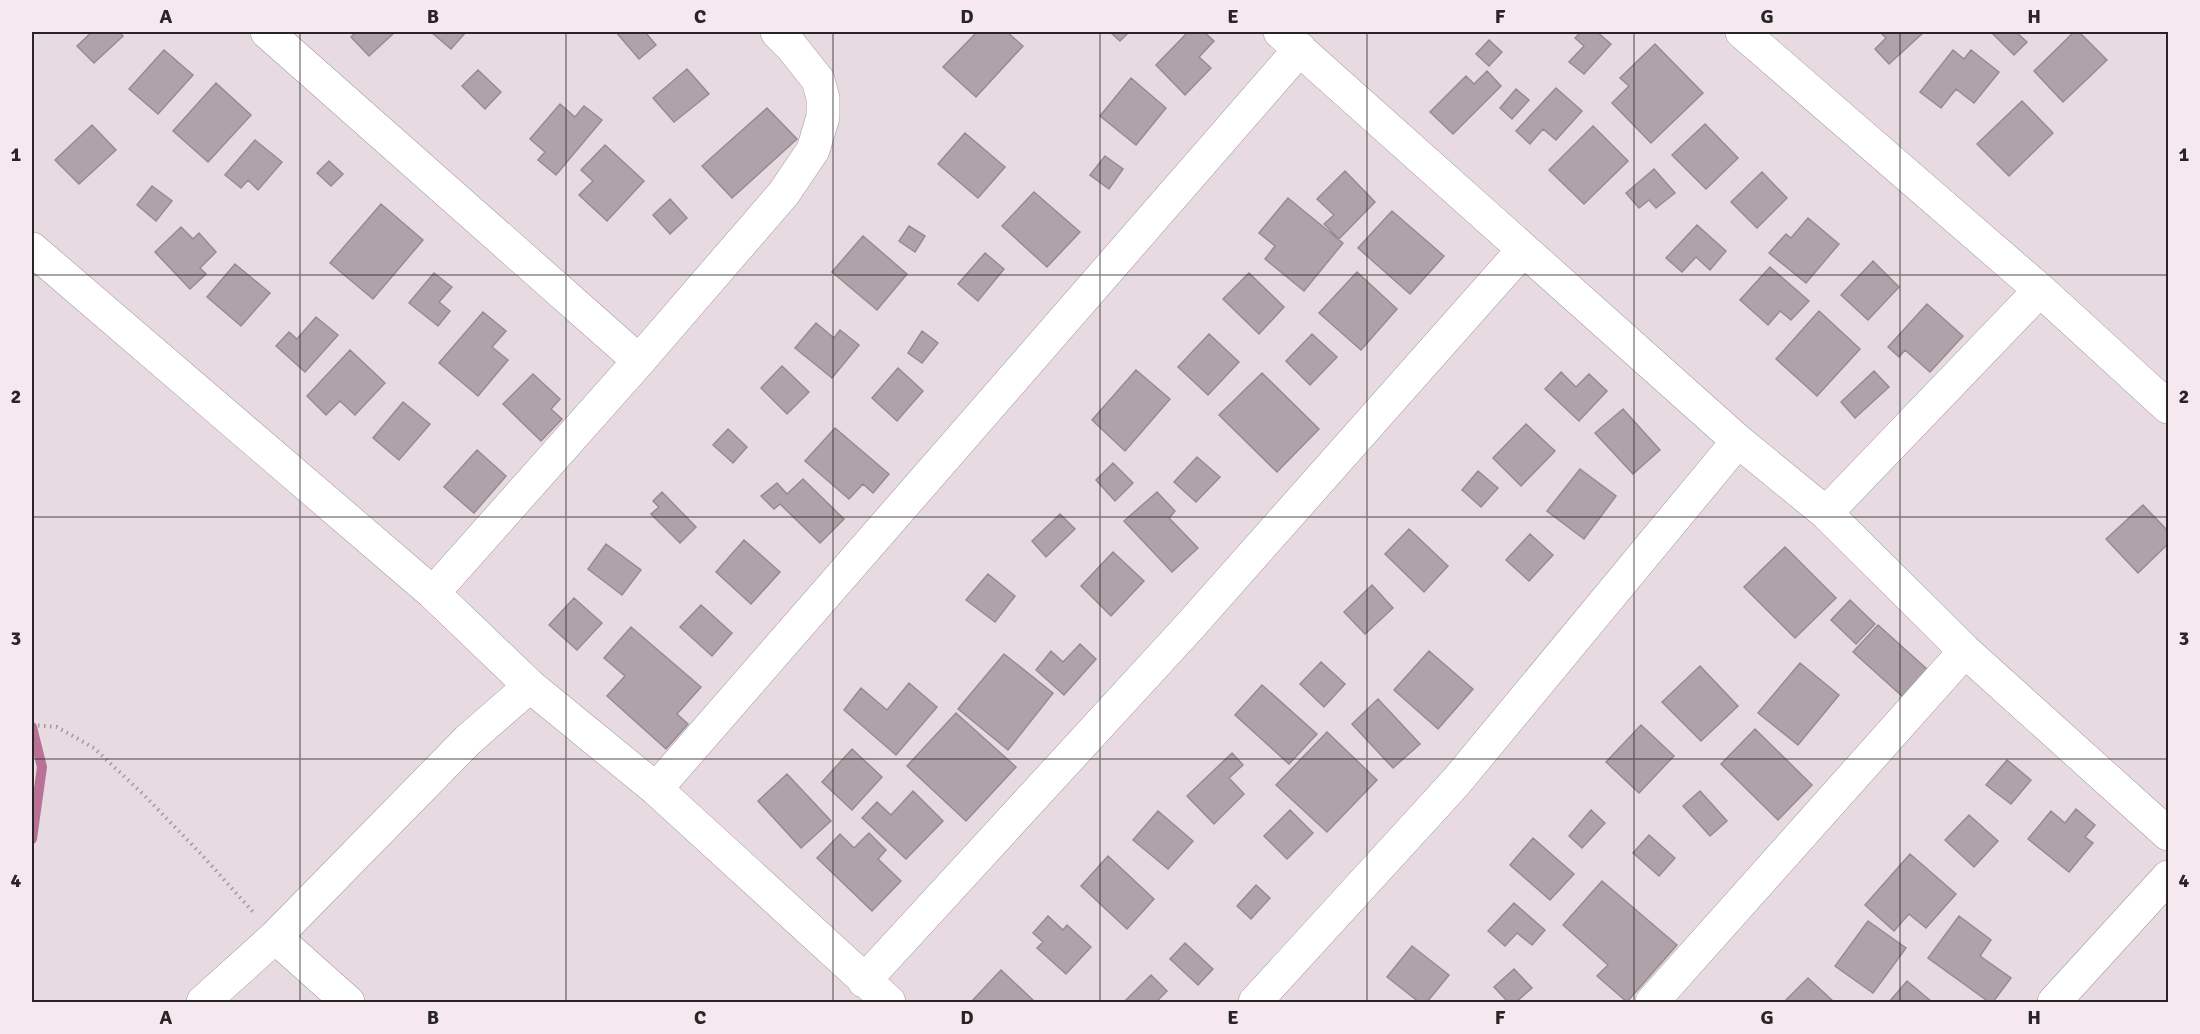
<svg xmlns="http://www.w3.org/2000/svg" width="2200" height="1034" viewBox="0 0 2200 1034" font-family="Signika,sans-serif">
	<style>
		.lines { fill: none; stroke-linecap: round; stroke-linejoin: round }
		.stream { stroke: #b97297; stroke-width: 10 }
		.building { fill: #afa3a9; stroke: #978b90; stroke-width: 1.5 }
		.street-casing { stroke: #a3989d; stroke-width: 34 }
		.path { stroke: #a3999e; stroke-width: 4; stroke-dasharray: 1.5 4.5; stroke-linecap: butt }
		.street { stroke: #fff; stroke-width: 33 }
		.grid { fill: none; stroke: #292426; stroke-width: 1.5; stroke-opacity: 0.55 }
		.neatline { fill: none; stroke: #292426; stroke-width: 2 }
		.grid-label { font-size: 20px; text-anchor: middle; font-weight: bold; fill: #292426 }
	</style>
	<rect width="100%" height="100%" fill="#e7dbe1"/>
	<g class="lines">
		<path class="stream" d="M32,727L42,767L32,839"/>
	</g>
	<path class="building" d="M92,32H119L123,36L94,63L77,46Z
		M356,32H395L369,56L351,37Z
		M431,32H466L451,49Z
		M616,32H645L656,45L639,59Z
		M977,32H1007L1023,46L976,97L943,67Z
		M1110,32H1129L1120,41Z
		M1188,32H1204L1214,41L1199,57L1211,68L1185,95L1156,65Z
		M1581,32H1597L1611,44L1584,74L1569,62L1584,46L1575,38Z
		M1880,32H1924L1889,64L1875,49L1886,38Z
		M1991,32H2016L2027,42L2014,55Z
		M2074,32H2079L2107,60L2063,102L2034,71Z
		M1489,40L1502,52L1489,66L1476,54Z
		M1655,44L1703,93L1651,143L1612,103L1629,86L1620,78Z
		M164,50L193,75L158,114L129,89Z
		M1953,50L1964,59L1971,50L1999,72L1974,103L1956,89L1941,108L1920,92Z
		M687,69L709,94L674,122L653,98Z
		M478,70L501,92L485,109L462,86Z
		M1487,71L1501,86L1453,134L1430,112L1466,76L1474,84Z
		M1131,78L1166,108L1136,145L1100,116Z
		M216,83L251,115L208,162L173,131Z
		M1556,88L1582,111L1556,140L1543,129L1530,144L1516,131Z
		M1516,89L1529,100L1512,119L1500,108Z
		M2022,101L2053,133L2009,176L1977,144Z
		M560,104L575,117L584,106L602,120L556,175L538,160L545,152L530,139Z
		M767,108L797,139L732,198L702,166Z
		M1705,124L1738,158L1706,189L1672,155Z
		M92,125L116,150L79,184L55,160Z
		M1593,126L1628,161L1584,204L1549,170Z
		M965,133L1005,167L978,198L938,164Z
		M255,140L282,162L258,190L248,180L241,188L225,175Z
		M605,145L644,181L607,221L579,195L593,181L581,170Z
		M1105,156L1123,169L1109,189L1090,175Z
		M329,161L343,174L331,186L317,173Z
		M1654,169L1675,193L1656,208L1649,200L1639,208L1626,193Z
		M1345,171L1375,202L1339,239L1324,224L1334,215L1317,199Z
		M1762,172L1787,198L1757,228L1731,202Z
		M152,186L172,201L156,221L137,205Z
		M1034,192L1080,232L1047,267L1002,226Z
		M1288,198L1343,243L1304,291L1265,259L1275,246L1259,233Z
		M670,199L687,218L670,234L653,215Z
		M381,204L423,240L373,299L330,263Z
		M1392,211L1444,256L1410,294L1358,248Z
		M1808,218L1839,244L1806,283L1769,253L1786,234L1791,238Z
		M1697,225L1726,251L1710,270L1696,257L1682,272L1666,258Z
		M909,226L925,236L915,252L899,241Z
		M181,227L193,239L199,233L216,252L200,268L206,274L190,289L155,252Z
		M863,236L907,274L877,310L832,272Z
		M985,253L1004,269L978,301L958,284Z
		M1873,261L1899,287L1868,320L1841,295Z
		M235,264L270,293L241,326L207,297Z
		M1770,267L1809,301L1791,320L1780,311L1768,325L1740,300Z
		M1357,272L1397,309L1361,350L1319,313Z
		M434,273L452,287L439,302L450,311L438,326L409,303Z
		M1249,273L1284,307L1259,334L1223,299Z
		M1927,304L1963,336L1930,372L1905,350L1899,357L1888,347Z
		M1819,311L1860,349L1817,396L1776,359Z
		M483,312L506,331L492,347L508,360L478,396L439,363Z
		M316,317L338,335L305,372L276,346L289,332L297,339Z
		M816,323L834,338L840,330L859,345L832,378L795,348Z
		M922,331L938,343L922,363L908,353Z
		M1209,334L1239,362L1208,395L1178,367Z
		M1312,334L1337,357L1310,385L1286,361Z
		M350,350L385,383L355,415L340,401L326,415L307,396Z
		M782,366L809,392L787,414L761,388Z
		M898,368L923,391L897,421L872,398Z
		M1136,370L1170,399L1125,451L1092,420Z
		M1874,371L1889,387L1855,418L1841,402Z
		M1561,372L1576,387L1589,374L1607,391L1579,421L1545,389Z
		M1262,373L1319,429L1277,472L1219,415Z
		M533,374L560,399L551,409L562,419L541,441L503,404Z
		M403,402L430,424L399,460L373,438Z
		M1623,409L1660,450L1633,474L1595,433Z
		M1526,424L1555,451L1521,486L1493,458Z
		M835,428L889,474L873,493L863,484L849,499L805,461Z
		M728,429L747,447L733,463L713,445Z
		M477,450L506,476L474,513L444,487Z
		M1197,457L1220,477L1196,502L1174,482Z
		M1113,463L1133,483L1115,501L1096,480Z
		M1580,469L1616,496L1584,539L1547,511Z
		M1478,471L1498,488L1481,507L1462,490Z
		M803,479L844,519L820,543L780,504L774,509L761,496L777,483L787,494Z
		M662,492L696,527L680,543L651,514L659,507L653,501Z
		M1157,492L1175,511L1169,518L1198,548L1172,572L1124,521Z
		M2143,505L2168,531V544L2138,573L2106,539Z
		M1060,514L1075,529L1046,557L1032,541Z
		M1409,529L1448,566L1424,592L1385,554Z
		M1530,534L1553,555L1529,581L1506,560Z
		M744,540L780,572L751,604L716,572Z
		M606,544L641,570L622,595L588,569Z
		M1785,547L1836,598L1795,638L1744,587Z
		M1113,552L1144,581L1111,616L1081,586Z
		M988,574L1015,596L995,622L966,600Z
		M1372,585L1393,608L1365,634L1344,612Z
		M574,598L602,623L577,650L549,625Z
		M1850,600L1875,624L1856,644L1831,620Z
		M701,605L732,633L712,656L680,627Z
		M1878,625L1928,670L1903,697L1853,652Z
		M631,627L701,687L677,714L688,724L666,749L607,696L625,676L604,658Z
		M1080,644L1096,659L1064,695L1036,670L1051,651L1063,662Z
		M1429,651L1473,689L1438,729L1394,690Z
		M1004,654L1053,693L1008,750L958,709Z
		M1321,662L1345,684L1324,707L1300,684Z
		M1800,663L1839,695L1798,745L1758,713Z
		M1700,666L1738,706L1701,741L1662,702Z
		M909,683L937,707L896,755L844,710L861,688L887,710Z
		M1262,685L1317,734L1289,764L1235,715Z
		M1378,699L1420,744L1393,768L1352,724Z
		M956,713L1016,767L966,821L907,766Z
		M1641,725L1674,756L1639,793L1606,762Z
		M1755,729L1812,785L1778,820L1721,764Z
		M1327,732L1377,780L1327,832L1276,785Z
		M852,749L882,777L852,810L822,782Z
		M1232,753L1243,765L1229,778L1244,794L1214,824L1187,796Z
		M2007,760L2031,780L2011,804L1986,785Z
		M787,774L831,821L801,848L758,801Z
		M913,791L943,821L906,859L862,818L877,802L891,815Z
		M1700,791L1727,821L1710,836L1683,806Z
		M2076,809L2095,825L2085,837L2093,843L2069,872L2028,839L2051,811L2065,823Z
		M1290,810L1313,833L1287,859L1264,836Z
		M1591,810L1605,823L1582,848L1569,836Z
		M1158,811L1193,841L1168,869L1133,840Z
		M1969,815L1998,841L1974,867L1945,840Z
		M869,833L886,850L878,859L901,881L872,911L817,858L840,834L854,848Z
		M1649,835L1675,858L1659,876L1633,853Z
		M1533,838L1574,874L1550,900L1510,865Z
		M1910,854L1956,894L1926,928L1909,914L1894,931L1865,905Z
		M1108,856L1154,899L1127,929L1081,886Z
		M1602,881L1677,945L1627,1002L1597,976L1608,965L1563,925Z
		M1256,885L1270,898L1251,919L1237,906Z
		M1514,903L1545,930L1532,945L1517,933L1505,946L1488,931Z
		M1048,916L1063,930L1067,925L1091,947L1066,974L1037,948L1043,942L1033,933Z
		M1959,916L1991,940L1980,956L2011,978L1993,1002H1989L1928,958Z
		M1868,921L1906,948L1873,993L1835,966Z
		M1185,943L1213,969L1198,985L1170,959Z
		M1412,946L1449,975L1427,1002H1419L1387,977Z
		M1514,969L1532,988L1516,1002H1508L1494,987Z
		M1001,970L1035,1002H971Z
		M1151,975L1167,991L1156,1002H1124Z
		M1808,978L1834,1002H1786L1785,1001Z
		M1907,981L1932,1002H1889Z"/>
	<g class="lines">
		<defs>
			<path id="street" d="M267,32L639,361
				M1280,32L1738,441L1826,513L1965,651L2168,834
				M1742,32L2040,290L2168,407
				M32,249L433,593L530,686L656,789L889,1002
				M1826,513L2040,290
				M433,593L639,361L784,193L813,150L823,117V98L818,80L791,46L777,32
				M656,789L1300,49
				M275,937L348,1002
				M864,981L1190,626L1523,250
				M203,1002L275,937L468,740L530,686
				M1255,1002L1456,782L1738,441
				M1652,1002L1965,651
				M2054,1002L2168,877"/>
		</defs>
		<use href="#street" class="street-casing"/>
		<path class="path" d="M32,725L57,727L94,748L143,794L201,854L253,912"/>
		<use href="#street" class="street"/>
	</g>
	<path class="grid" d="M300,32V1002M566,32V1002M833,32V1002M1100,32V1002M1367,32V1002M1634,32V1002M1900,32V1002M32,275H2168M32,517H2168M32,759H2168"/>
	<rect width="2200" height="1034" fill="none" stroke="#f5e8ee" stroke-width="66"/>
	<rect x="33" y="33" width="2134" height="968" class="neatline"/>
	<g class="grid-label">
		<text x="166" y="23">A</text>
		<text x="433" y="23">B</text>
		<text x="700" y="23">C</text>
		<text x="967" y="23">D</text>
		<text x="1233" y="23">E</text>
		<text x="1500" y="23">F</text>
		<text x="1767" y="23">G</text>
		<text x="2034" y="23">H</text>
		<text x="16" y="161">1</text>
		<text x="2184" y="161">1</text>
		<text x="16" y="403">2</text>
		<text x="2184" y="403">2</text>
		<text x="16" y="645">3</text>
		<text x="2184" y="645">3</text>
		<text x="16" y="887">4</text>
		<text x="2184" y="887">4</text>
		<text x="166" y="1024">A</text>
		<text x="433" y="1024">B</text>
		<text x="700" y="1024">C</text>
		<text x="967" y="1024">D</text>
		<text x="1233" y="1024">E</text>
		<text x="1500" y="1024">F</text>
		<text x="1767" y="1024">G</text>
		<text x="2034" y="1024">H</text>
	</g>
</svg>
